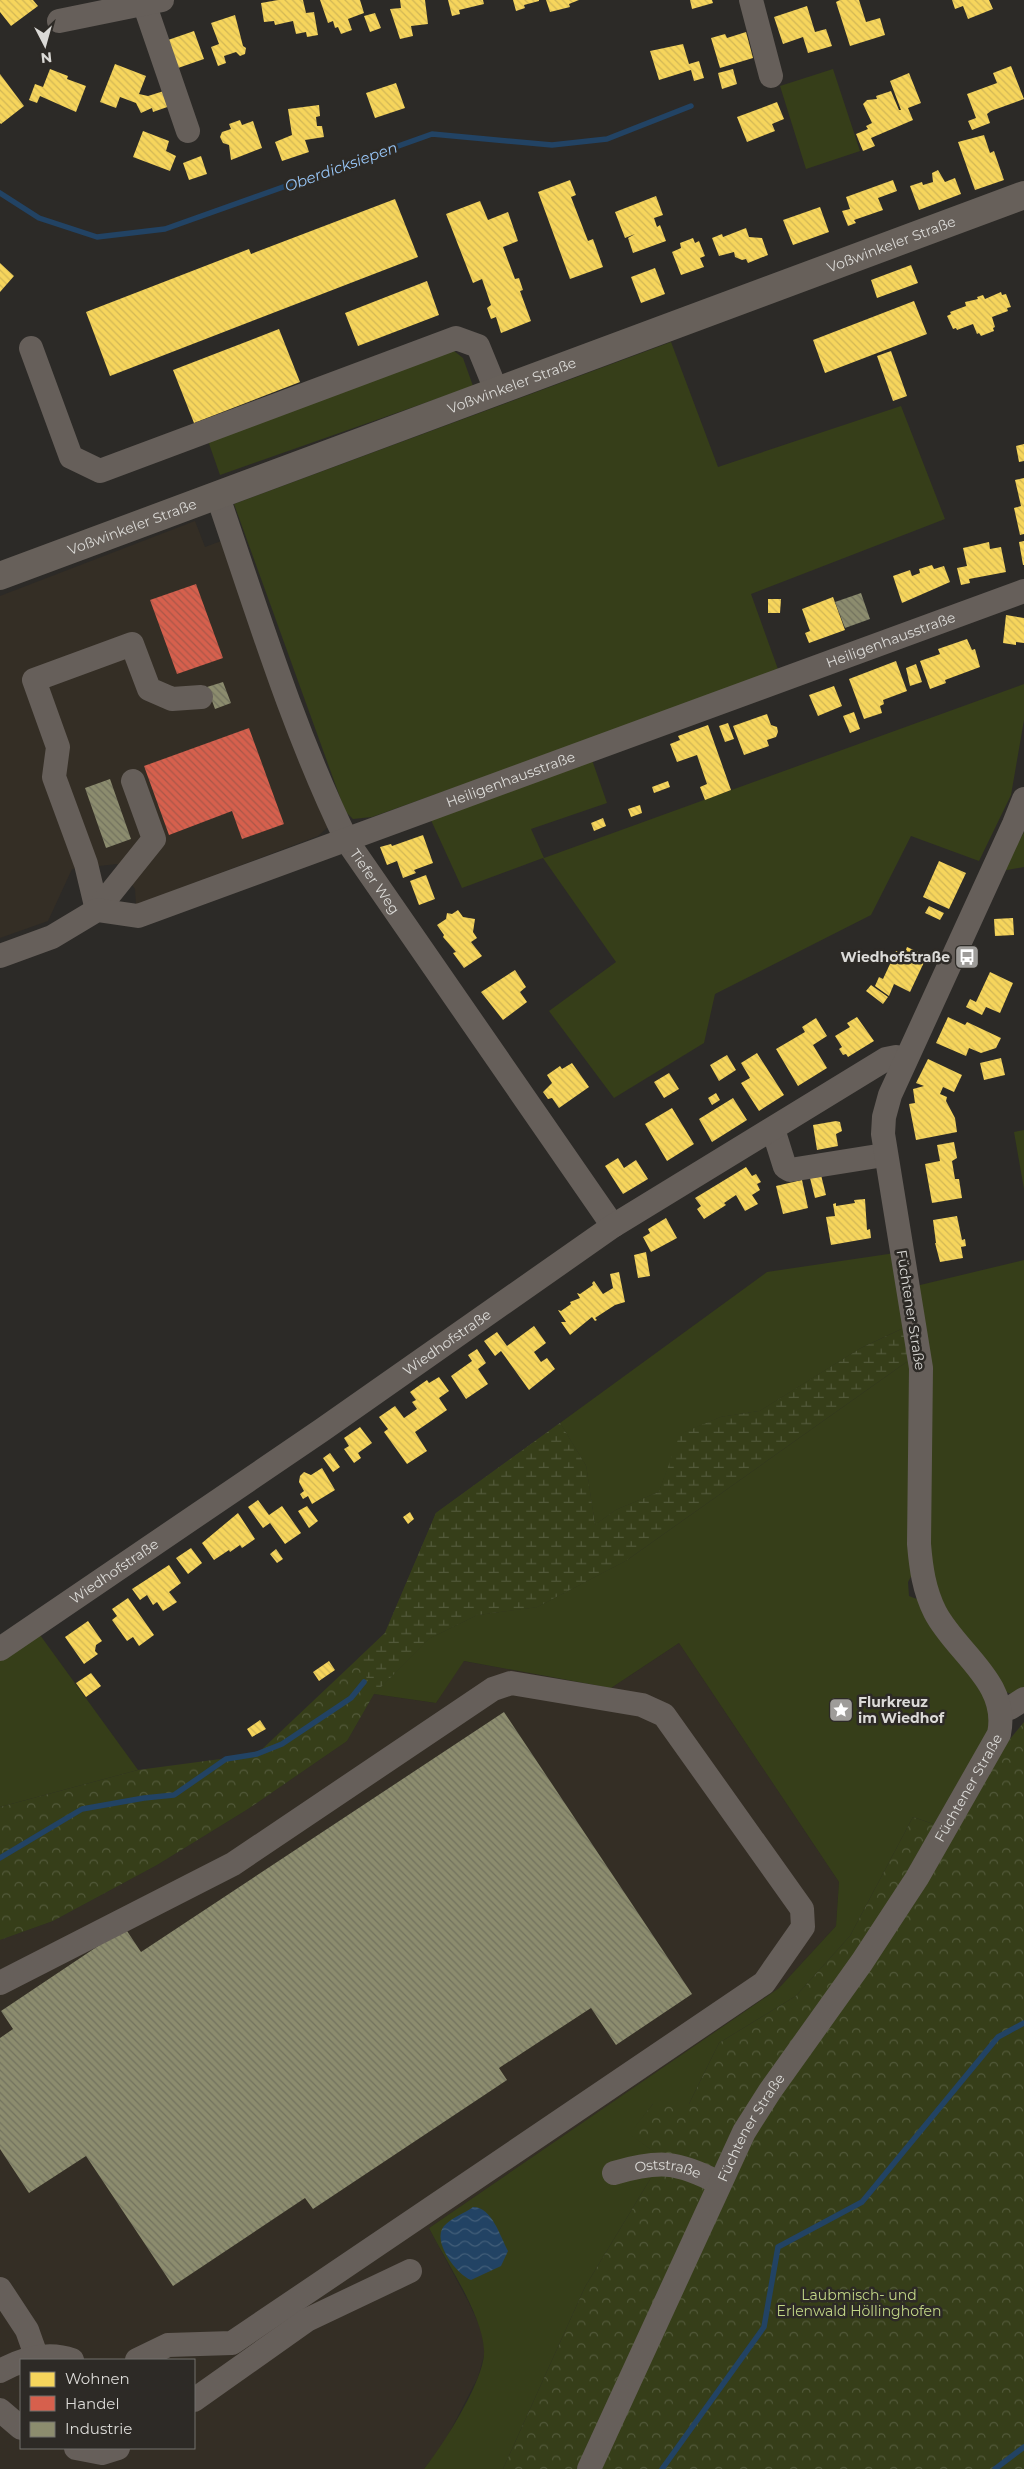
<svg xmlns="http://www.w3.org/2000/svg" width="1024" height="2469" viewBox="0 0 1024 2469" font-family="Montserrat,sans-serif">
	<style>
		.built { fill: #342e25; fill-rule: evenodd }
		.grass { fill: #363e19 }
		.forest { fill: url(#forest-crowns) }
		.wetland { fill: url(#wetland-marsh) }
		.water { fill: url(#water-waves) }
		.homes { fill: url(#homes-back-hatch) }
		.shops { fill: url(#shops-back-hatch) }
		.industry { fill: url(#industry-back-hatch) }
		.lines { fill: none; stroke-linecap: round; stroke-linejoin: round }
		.stream { stroke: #224364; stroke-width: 5.5 }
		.minor { stroke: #665f5a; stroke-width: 24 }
		.major { stroke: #67605a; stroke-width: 28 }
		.labels { text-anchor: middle; stroke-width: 5; stroke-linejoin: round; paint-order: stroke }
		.street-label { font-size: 14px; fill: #dbdad7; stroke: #2d2a26 }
		.poi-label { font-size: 14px; font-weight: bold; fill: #dbdad7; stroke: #2d2a26; text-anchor: end }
		.park-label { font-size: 14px; fill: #c2d687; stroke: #2d2a26 }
		.water-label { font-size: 15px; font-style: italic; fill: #98c6f7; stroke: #2d2a26 }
	</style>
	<defs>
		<pattern id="forest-crowns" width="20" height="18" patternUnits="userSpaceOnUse" patternTransform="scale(1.25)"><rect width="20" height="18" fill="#363e19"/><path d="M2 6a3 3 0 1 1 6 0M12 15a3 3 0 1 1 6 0" fill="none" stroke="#52593a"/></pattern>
		<pattern id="wetland-marsh" width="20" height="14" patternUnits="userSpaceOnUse" patternTransform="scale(1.25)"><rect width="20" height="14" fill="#363e19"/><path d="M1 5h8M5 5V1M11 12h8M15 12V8" fill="none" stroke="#52593a"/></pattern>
		<pattern id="water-waves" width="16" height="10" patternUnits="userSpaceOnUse" patternTransform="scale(1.25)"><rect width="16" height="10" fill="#224364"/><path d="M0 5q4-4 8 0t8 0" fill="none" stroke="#425e79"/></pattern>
		<pattern id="homes-back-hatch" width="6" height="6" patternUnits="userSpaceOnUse" patternTransform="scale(1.25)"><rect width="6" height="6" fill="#f6d55c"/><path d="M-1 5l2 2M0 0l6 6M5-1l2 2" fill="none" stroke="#d2b756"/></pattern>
		<pattern id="shops-back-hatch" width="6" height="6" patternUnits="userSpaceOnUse" patternTransform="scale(1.25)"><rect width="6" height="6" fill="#d6604d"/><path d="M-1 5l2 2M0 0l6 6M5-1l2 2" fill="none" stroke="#aa5749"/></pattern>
		<pattern id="industry-back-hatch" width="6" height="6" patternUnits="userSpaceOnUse" patternTransform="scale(1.25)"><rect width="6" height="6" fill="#8c8c6e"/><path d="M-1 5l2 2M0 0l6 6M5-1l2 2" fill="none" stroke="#72725e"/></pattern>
	</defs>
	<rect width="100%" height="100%" fill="#2c2a27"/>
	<path class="built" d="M195,521L205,547L224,540L327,819V828L318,836L136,905L135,889L117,864L72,869L48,921L0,938V596Z
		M679,1643L839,1882L836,1926L779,1988L429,2228L469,2303L481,2329L485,2352L478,2377L442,2447L424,2469H0V1940L53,1921L157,1865L248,1809L347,1741L374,1694L436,1703L463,1661L611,1688ZM21,2360H194V2448H21Z"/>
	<path class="grass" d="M833,69L860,151L806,169L780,86Z
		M671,342L718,467L901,406L945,519L751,594L779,672L372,817L353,819L345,811L234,504Z
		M449,347L463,358L473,386L220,475L207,438Z
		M1024,684V720L1011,795L979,861L911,836L871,915L715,994L704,1043L614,1098L549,1011L616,962L543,858L462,888L430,818L591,757L607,803L531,829L544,858Z
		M1024,832V867L1002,871Z
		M1024,1130V1189L1014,1132Z
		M895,1253L910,1325L861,1348L760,1411L721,1417L681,1434L659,1492L616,1510L595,1525L586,1466L560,1423L767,1272Z
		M1024,1260V1691L1014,1695L1006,1692L950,1620L930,1572L916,1286Z
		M912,1358L913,1573L908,1582L909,1596L922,1601L990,1706L988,1740L939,1826L913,1817L850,1936L796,1996L719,2043L689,2104H653L630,2134L663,2158L585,2287L503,2469H424C442,2447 486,2378 484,2350C482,2313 446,2262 429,2228L779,1988L836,1926L839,1882L679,1643L611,1688L464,1661L436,1703L374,1694L430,1638L477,1615L537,1607L627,1560Z
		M40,1635L138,1770L0,1807V1660Z"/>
	<path class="forest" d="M861,1348L627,1560L537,1607L477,1615L430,1638L374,1694L347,1741L248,1809L157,1865L53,1921L0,1940V1807L138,1770L257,1754L385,1633L436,1513L560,1423L586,1466L595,1525L616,1510L659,1492L680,1434L721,1417L760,1411Z
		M1024,1722V2469H503L585,2287L663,2158L629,2134L653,2104H689L719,2043L796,1996L850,1936L913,1817L939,1826Z"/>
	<path class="wetland" d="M910,1325L912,1358L627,1560L537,1607L477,1615L430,1638L374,1694L358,1659L385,1633L436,1513L560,1423L586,1466L595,1525L616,1510L659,1492L680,1434L721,1417L760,1411L861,1348Z"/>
	<path class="water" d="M473,2207C492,2207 500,2236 508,2251L501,2266L471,2280C457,2275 431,2241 444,2226C451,2218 465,2213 473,2207Z"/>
	<path class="homes" d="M0,0H33L38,6L11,26L0,12Z
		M278,0H303L306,13L314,12L318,35L307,37L306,32L296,34L293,21L275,25L274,21L264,22L261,3Z
		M320,0H360L364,13L348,19L352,30L341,34L338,27L335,28L333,21L328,23Z
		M400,0H425L428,24L411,26L413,36L400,39L390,9L401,8Z
		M448,0H483L484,4L459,10L460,14L452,16Z
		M513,0H539V1L524,5L525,8L516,11Z
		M546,0H579L569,4L570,7L550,12Z
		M690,0H712L713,3L692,9Z
		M840,0H859L866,22L880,18L885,35L850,46L836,2Z
		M952,0H989L993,9L968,19L963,6L955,9Z
		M807,6L815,32L826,29L832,46L808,53L803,37L783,44L774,17Z
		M375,13L381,28L370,32L364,16Z
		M235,15L243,46L246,48L245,54L240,56L236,52L224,56L226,63L218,66L211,47L219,44L211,23Z
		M194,31L204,59L178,68L168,40Z
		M746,32L753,58L720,68L711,38L725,34L727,38Z
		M683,44L689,64L699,61L704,78L694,81L691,70L659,80L650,51Z
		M115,64L146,76L139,94L148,96L167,90L173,105L153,112L152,108L141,113L136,103L120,97L116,108L100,102Z
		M1011,66L1024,99L991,111L987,114L990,123L972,130L968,121L976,118L967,94L997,83L993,73Z
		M50,69L68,76L67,79L86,86L76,112L40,96L37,103L29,100L35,84L43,87Z
		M733,69L737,84L722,89L718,73Z
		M909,73L921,103L908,108L913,120L871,138L875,146L863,151L856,134L868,129L866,126L872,123L863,104L867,100L877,99L876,96L891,91L899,110H901L890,81Z
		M0,74L24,106L1,124L0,123Z
		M396,83L405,108L375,118L366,93Z
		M777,102L784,119L772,124L775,131L747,142L737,117Z
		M319,105L320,116L316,117L317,126H322L324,137L305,140L309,152L282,161L275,142L292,135L288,109Z
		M240,120L242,125L253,121L262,148L231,160L229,145L223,143L220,137L222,132L231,129L229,124Z
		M143,131L169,141L166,151L176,156L170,171L133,157Z
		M984,135L990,153L994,151L1004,180L975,190L958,142Z
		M201,156L207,174L189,180L183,163Z
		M938,170L945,182L955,178L961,194L919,210L910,186L922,182L923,185L933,182L932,173Z
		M570,180L576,195L571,197L588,241L593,239L603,267L570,279L538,192Z
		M893,180L897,191L878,198L883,210L854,220L856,223L848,226L842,211L850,209L846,197Z
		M656,196L663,215L654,218L657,227L660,225L666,241L633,253L628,238L635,234L625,238L615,212Z
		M395,199L418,257L110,376L86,312L249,249L251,254Z
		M480,201L488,220L508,212L518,241L503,247L515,279L519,278L523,290L520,291L531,321L501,333L496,317L491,319L487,308L491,305L482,279L473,283L446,214Z
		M820,207L829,232L793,245L783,220Z
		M746,228L749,237L762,238L768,255L748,263L746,259L742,260L735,257L734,252L719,256L712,238L722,234L723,237Z
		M693,238L695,243L699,241L705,256L700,258L704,267L681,275L672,252L681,248L680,243Z
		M0,263L14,276L0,292Z
		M911,265L918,283L877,298L871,280Z
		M655,268L665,294L641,303L631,277Z
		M427,281L439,315L358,346L345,313Z
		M1001,292L1002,295L1006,294L1011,307L1007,308L1008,311L992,317L995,327L993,328L994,331L981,336L979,333L977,334L973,324L957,330L956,328L953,329L947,316L951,314L950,312L966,306L965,302L978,299L977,297L983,295L985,299Z
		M914,301L927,334L825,373L813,340Z
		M279,329L300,382L194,423L173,370Z
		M891,351L907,396L893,401L877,356Z
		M1024,444V461L1019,462L1016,446Z
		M1024,478V534L1020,535L1014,508L1021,506L1015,480Z
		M1024,541V565H1023L1019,542Z
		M989,542L990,549L1001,547L1006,572L969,579L970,583L961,585L957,568L967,566L963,548Z
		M932,565L934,569L944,566L950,582L902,603L893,576L910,570L912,576L920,573L919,569Z
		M833,597L845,630L809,643L805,633L810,631L802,609Z
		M768,599H781L780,613H768Z
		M1006,615L1024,618V643L1016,642V645L1003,643Z
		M967,639L972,650L975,649L980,667L945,680L946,683L930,689L920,661L940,654L938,649Z
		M896,661L907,691L883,700L884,704L880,706L882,713L864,719L849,679Z
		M916,664L922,682L910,686L906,668Z
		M834,686L842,706L818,716L809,695Z
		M854,712L860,729L850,733L843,716Z
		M767,714L771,725L777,727L778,732L776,737L767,740L769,746L744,755L733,726Z
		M728,723L734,739L725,742L719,726Z
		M708,725L731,790L705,800L700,787L707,784L697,755L677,762L670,744L680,740L678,736Z
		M668,781L670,787L654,793L652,787Z
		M640,805L642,813L631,817L628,809Z
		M603,818L606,826L594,831L591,823Z
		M423,835L433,863L414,870L416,873L403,878L397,861L387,865L380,847L391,844L392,846Z
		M939,861L966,873L949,909L923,897Z
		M426,875L435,899L419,905L410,881Z
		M929,906L944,913L940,920L925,913Z
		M458,910L463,917L475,919L473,932L477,938L471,942L482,956L464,968L453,953L456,952L443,937L444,935L437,925L446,919L447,913L452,914Z
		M1013,918L1014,935L995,936L994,919Z
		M907,947L927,956L910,992L894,984L889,996L875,986L879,977L883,979L896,951L904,955Z
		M515,970L526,987L520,992L527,1002L503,1020L481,992Z
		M990,972L1013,983L1000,1013L986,1007L982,1015L966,1007L970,999L976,1002Z
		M871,985L888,997L883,1004L866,991Z
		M857,1017L874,1041L848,1057L846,1054L843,1055L839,1049L842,1047L835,1036L850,1027L847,1023Z
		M948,1017L965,1025L967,1022L1001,1038L996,1048L981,1053L969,1048L966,1056L936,1043Z
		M816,1018L827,1036L813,1045L827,1068L798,1086L776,1049L805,1032L802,1027Z
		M757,1053L784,1095L759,1111L741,1083L750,1078L741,1063Z
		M727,1055L736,1070L719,1081L710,1065Z
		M1001,1058L1005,1075L984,1080L980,1063Z
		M928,1059L962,1075L954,1092L943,1087L940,1094L947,1097L946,1101L955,1118L957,1132L916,1140L909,1104L915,1103L913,1089L924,1086L916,1083Z
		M572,1063L589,1087L559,1108L552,1098L548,1099L543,1092L552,1083L547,1075L560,1066L562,1069Z
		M669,1073L679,1089L664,1098L654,1082Z
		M716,1093L720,1100L712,1105L708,1098Z
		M733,1098L747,1120L712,1142L699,1119Z
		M672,1108L694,1144L667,1161L645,1124Z
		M836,1121L840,1122L842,1131L836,1134L838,1146L817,1150L813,1125Z
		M954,1142L957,1158L952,1161L955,1179H959L962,1198L932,1203L925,1164L940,1161L937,1145Z
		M618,1158L624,1168L636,1160L648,1179L623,1194L605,1166Z
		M746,1167L752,1176L756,1174L761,1182L757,1184L760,1190L752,1195L758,1204L745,1211L736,1195L724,1203L726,1205L704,1219L697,1209L701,1206L695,1198Z
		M821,1175L826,1195L815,1198L810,1178Z
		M802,1180L808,1208L783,1214L776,1186Z
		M865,1199L867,1230L870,1229L871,1238L831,1245L826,1217L835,1216L833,1204L836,1203V1206L855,1203L854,1200Z
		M957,1216L962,1240L965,1239L966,1246L961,1247L963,1258L940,1262L935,1243H936L933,1220Z
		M666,1218L677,1238L651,1252L643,1237L650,1233L648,1229Z
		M646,1252L650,1276L638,1278L634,1255Z
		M619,1272L625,1302L615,1305L595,1318L597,1320L595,1321L592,1317L570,1335L561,1322H566L558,1310L561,1311L571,1304L570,1302L580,1298L577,1293L580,1294L593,1285L592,1283L594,1281L603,1294L613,1288L610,1274Z
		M534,1326L546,1343L534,1352L541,1362L547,1358L555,1369L529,1390L501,1351L495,1356L484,1341L497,1332L507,1346Z
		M477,1349L486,1363L478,1369L488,1384L466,1399L451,1376L472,1361L468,1355Z
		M439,1377L449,1391L439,1398L447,1410L415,1432L427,1451L407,1464L384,1432L388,1429L379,1417L395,1406L404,1418L417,1409L412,1402L416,1400L410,1392L427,1380L429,1383Z
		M360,1427L372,1443L358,1453L361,1458L354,1463L344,1449L349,1446L344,1438Z
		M330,1453L340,1467L333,1472L323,1458Z
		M322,1468L335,1490L312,1504L308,1496L303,1499L300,1494L304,1491L299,1482L300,1476L304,1472L311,1475Z
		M258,1500L269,1515L282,1506L301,1533L285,1544L270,1523L263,1528L248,1507Z
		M307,1506L318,1521L309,1528L298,1511Z
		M410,1512L414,1519L408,1524L403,1517Z
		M238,1513L255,1539L242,1548L240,1545L230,1552L229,1550L214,1560L202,1543Z
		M191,1548L202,1563L188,1574L176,1558Z
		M276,1549L283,1559L277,1563L270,1554Z
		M169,1565L181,1583L169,1592L177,1602L163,1611L157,1602L153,1605L147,1595L140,1600L132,1589Z
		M128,1598L154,1635L139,1646L133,1637L127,1641L112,1620L117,1616L112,1609Z
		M88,1621L102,1641L96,1645L95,1651L98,1654L84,1664L65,1637Z
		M329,1661L335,1670L319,1681L313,1672Z
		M91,1673L101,1686L86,1697L76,1683Z
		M260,1720L266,1729L252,1737L247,1729Z"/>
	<path class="shops" d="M196,584L223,658L177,674L150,600Z
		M249,728L284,824L242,839L232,811L169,835L144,766Z"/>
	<path class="industry" d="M861,593L870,619L845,628L835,602Z
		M223,682L231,703L215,709L207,687Z
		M110,779L131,839L106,848L85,788Z
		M504,1712L692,1994L616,2045L591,2008L499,2068L507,2080L313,2209L305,2198L173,2286L86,2156L29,2193L0,2149V2038L13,2029L1,2011L125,1928L141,1952Z"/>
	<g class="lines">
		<path class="stream" d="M0,193L39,218L97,237L165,229L432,134L552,145L607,139L691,106
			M0,1858L82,1809L144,1798L174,1795L226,1759L257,1754L282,1744L351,1698L364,1682
			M662,2469L764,2327L778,2247L862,2202L998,2037L1024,2023
			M995,2469L1024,2447"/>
		<g class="minor">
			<path d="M751,0L771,76"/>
			<path d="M144,3L188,131"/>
			<path d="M59,21L162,0"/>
			<path d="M31,348L71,457L100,471L456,338L478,346L496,390"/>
			<path id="s1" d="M217,494C257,611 293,730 347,841L613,1226"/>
			<path d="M97,910L86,864L54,777L58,747L34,680L132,644L149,689L172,699L201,697"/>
			<path d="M97,910L154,839L133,781"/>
			<path id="s2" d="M0,956L52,937L97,910L138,916L1024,591"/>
			<path d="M773,1129L785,1167L790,1170L884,1155"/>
			<path id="s3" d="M0,1649L322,1430L613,1226L886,1059L896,1057L906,1059"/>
			<path d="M1000,1710L1010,1708L1024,1699"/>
			<path d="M0,1983L233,1864L493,1689L511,1683L642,1705L664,1715L802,1909L803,1927L764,1983L232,2343L168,2345L137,2360"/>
			<path id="s4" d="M614,2173C659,2160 677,2161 719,2183"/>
			<path d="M0,2289L27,2330L37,2358"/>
			<path d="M0,2371C22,2359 47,2351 72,2360"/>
			<path d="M194,2400L307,2320L410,2271"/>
			<path d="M0,2410L21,2428"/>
			<path d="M76,2448L102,2453L118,2448"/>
			<path id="s5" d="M589,2469L744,2132L770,2091L862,1962L917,1878L999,1734C1010,1682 956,1653 935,1612C924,1590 921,1568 919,1544L921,1368L883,1134L884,1117L890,1095L1014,824L1024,799"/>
		</g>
		<path class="major" id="s6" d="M0,576L1024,195"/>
	</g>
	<defs>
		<symbol id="bus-square" viewBox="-11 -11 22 22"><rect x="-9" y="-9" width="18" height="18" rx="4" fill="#9e9c99" stroke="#2d2a26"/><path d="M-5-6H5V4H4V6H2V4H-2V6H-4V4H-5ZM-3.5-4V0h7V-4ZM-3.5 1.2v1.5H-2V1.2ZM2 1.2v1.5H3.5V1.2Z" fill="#fff"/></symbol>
		<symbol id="sight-square" viewBox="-11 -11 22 22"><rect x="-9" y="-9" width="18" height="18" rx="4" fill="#9e9c99" stroke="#2d2a26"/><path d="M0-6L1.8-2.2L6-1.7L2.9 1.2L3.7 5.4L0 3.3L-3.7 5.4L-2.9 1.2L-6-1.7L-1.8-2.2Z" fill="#fff"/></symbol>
	</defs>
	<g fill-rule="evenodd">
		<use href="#bus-square" x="953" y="943" width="28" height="28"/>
		<use href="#sight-square" x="827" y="1696" width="28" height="28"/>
	</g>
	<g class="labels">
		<g class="street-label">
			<text dy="5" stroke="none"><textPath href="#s6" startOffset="951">Voßwinkeler Straße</textPath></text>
			<text dy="5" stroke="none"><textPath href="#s6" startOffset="546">Voßwinkeler Straße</textPath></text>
			<text dy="5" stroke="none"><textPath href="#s6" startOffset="141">Voßwinkeler Straße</textPath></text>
			<text dy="5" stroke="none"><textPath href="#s2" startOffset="951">Heiligenhausstraße</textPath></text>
			<text dy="5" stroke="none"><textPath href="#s2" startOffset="546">Heiligenhausstraße</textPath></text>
			<text dy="5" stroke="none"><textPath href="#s1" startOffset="420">Tiefer Weg</textPath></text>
			<text transform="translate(911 1310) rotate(81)" y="5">Füchtener Straße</text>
			<text dy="5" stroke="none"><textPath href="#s3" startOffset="542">Wiedhofstraße</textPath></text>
			<text dy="5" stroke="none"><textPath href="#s3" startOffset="138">Wiedhofstraße</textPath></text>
			<text dy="5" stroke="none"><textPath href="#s5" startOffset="782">Füchtener Straße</textPath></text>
			<text dy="5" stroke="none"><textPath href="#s5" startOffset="378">Füchtener Straße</textPath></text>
			<text dy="5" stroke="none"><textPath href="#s4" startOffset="55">Oststraße</textPath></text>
		</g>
		<g class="poi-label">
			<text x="950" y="962">Wiedhofstraße</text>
			<text x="858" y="1707" text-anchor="start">Flurkreuz<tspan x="858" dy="16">im Wiedhof</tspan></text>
		</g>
		<g class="park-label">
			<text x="859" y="2300">Laubmisch- und<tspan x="859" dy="16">Erlenwald Höllinghofen</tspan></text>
		</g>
		<g class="water-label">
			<text transform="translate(341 167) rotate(-20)" y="5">Oberdicksiepen</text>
		</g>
	</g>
	<rect x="20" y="2359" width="175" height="90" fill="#2d2a26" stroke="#73706d"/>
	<rect x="30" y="2372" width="25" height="15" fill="#f6d55c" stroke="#73706d"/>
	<text x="65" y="2384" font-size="15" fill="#dbdad7">Wohnen</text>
	<rect x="30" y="2396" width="25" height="15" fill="#d6604d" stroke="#73706d"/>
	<text x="65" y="2409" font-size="15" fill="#dbdad7">Handel</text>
	<rect x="30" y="2422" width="25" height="15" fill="#8c8c6e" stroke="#73706d"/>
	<text x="65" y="2434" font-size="15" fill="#dbdad7">Industrie</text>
	<g transform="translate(45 45) rotate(174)" stroke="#2d2a26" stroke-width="4" paint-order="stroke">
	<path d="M0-4L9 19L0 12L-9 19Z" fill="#dbdad7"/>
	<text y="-8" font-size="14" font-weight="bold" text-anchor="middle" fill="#dbdad7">N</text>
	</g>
</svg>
